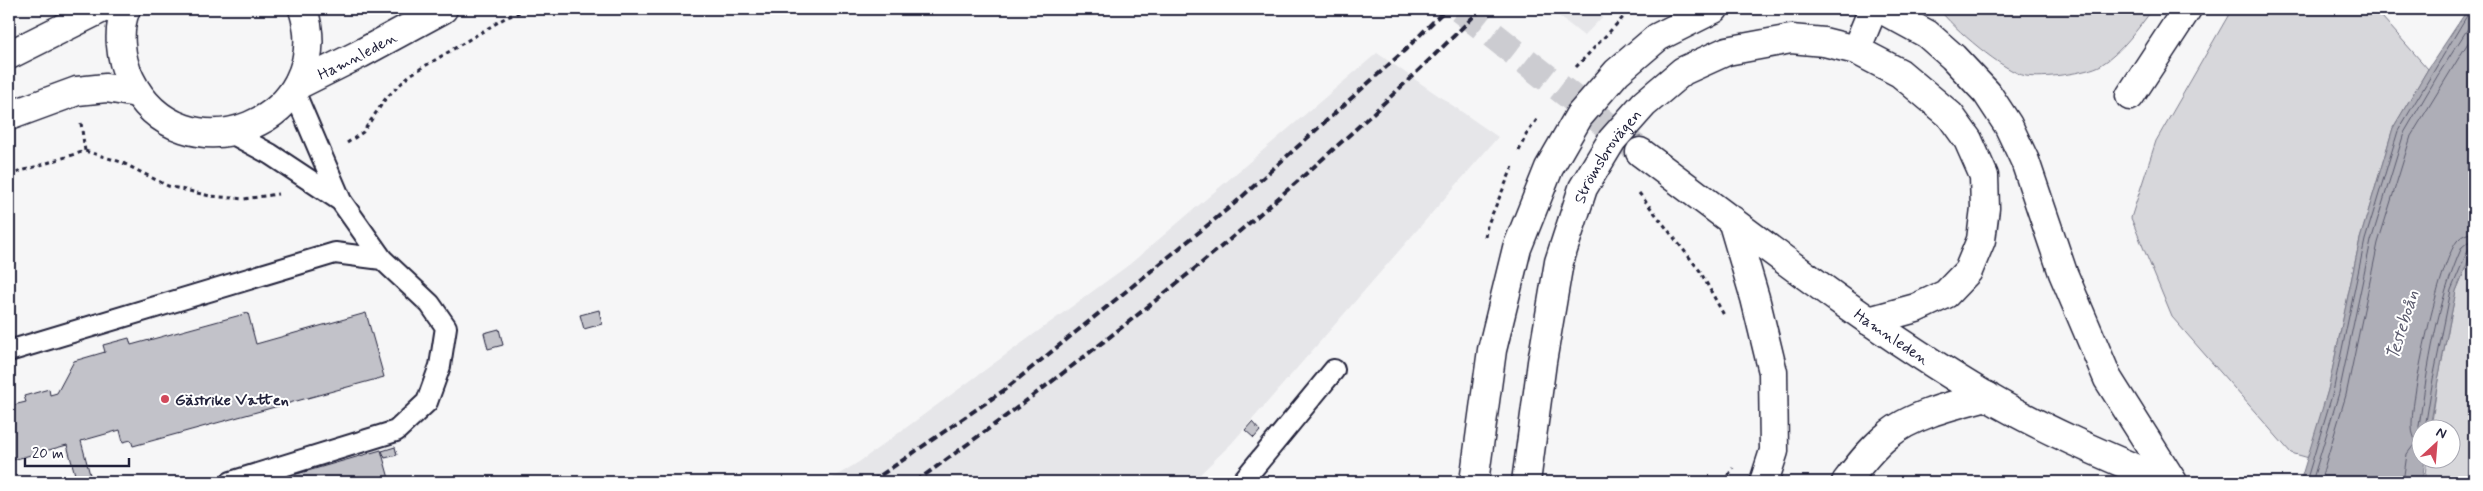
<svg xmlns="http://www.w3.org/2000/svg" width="2483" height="491" viewBox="0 0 2483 491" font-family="Mynerve,sans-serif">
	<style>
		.built { fill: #e6e6e9 }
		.green { fill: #d7d7db; stroke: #7c7c8b }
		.water { fill: #aeaeb7; stroke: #767685 }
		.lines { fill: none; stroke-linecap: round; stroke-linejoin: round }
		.shore { stroke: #5a5a6d; stroke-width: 1 }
		.building { fill: #c2c2c9; stroke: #22223b }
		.secondary-tunnel { stroke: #ccccd1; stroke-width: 28; stroke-dasharray: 28 14; stroke-linecap: butt }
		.lane-casing { stroke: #22223b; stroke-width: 24 }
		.street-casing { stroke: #22223b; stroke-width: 31 }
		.secondary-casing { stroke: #22223b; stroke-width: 31 }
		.path { stroke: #22223b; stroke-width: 3; stroke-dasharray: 4 4; stroke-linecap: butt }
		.lane { stroke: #fff; stroke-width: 20 }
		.street { stroke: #fff; stroke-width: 28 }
		.secondary { stroke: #fff; stroke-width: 28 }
		.rail { stroke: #22223b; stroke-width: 4; stroke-dasharray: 8 4; stroke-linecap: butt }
		.poi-dot { fill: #d1495b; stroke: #fff; stroke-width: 2 }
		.labels { text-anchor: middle; stroke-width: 4; stroke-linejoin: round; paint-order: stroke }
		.street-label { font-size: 16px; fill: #22223b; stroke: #fff }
		.poi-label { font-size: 16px; font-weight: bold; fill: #22223b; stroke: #fff; text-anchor: start }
		.water-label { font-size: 18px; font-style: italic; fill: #5a5a6d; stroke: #fff }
	</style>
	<rect width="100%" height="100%" fill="#f6f6f7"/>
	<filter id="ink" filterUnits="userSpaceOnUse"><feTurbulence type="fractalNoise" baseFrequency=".02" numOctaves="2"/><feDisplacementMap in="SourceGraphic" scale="10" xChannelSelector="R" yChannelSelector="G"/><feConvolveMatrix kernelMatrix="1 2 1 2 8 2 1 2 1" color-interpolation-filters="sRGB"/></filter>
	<g filter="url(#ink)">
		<path class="built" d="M1550,9H1610L1584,36Z
			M1377,53L1498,137L1231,444L1192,482H826L859,462L1130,264Z"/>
		<path class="green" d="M1939,9H2153C2138,28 2122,52 2101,65C2088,73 2042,79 2026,76C2004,72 1952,27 1939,9Z
			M2232,9H2375L2428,69L2393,128L2360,239L2328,390L2309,458L2291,453L2172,317L2131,218L2156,141Z
			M2474,248V482H2424L2427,459L2450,458V428H2431L2438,380L2456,291Z"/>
		<path class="water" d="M2468,9H2474V247L2456,291L2438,380L2430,428H2420V458L2425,459L2422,482H2300L2328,390L2360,239L2393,128L2428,69Z"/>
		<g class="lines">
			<path class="shore" d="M2425,428L2433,379L2451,290L2468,250L2474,247
				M2420,433L2419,426C2428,365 2437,303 2462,247L2468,242L2474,241
				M2306,482L2333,392L2365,240L2398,131L2471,9
				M2312,482L2339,393L2371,241L2404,133L2438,75L2474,19
				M2320,482L2346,395L2378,243L2411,136L2474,33
				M2403,482L2407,454L2416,442C2414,437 2412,433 2412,427C2411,395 2439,264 2457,241C2462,235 2468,233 2474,233"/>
		</g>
		<path class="building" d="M599,310L602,324L584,329L580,315Z
			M248,313L256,344L366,313L384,377L133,446L131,440L123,442L120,430L81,441L92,482H77L67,445L9,461V406L26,402L24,396L49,389L50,395L57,393L74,361L105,352L103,345L129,338L131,345Z
			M499,329L503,345L488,349L484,333Z
			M1252,422L1260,431L1254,438L1245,430Z
			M395,447L397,455L385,458L382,451Z
			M381,450L390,482H277L276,480Z"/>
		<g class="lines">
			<path class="secondary-tunnel" d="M1460,9L1637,149"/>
			<defs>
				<path id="lane" d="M294,91L341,201L382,259
					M231,133L270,154L341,201
					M9,351L335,253L382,259L430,304L446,327L440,366L427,402L396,431L231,482
					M1242,482L1334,370"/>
				<path id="street" d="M2130,96L2187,9"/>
				<g id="secondary">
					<path d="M126,9C117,30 120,58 130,79C182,185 339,121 303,9"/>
					<path d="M1881,9L1927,34L1953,57L1987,93L2008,125L2025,161L2063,273L2108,379L2173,482"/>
					<path d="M1856,50L1873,9"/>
					<path d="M9,55L101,9"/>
					<path id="s1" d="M298,85L360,54L443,9"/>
					<path d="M9,116L77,91L106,88L137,93"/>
					<path id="s2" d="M1640,152C1753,236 1864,324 1986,396C2044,430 2106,456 2167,482"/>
					<path d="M1732,220L1755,298L1773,372L1774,451L1764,482"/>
					<path d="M1474,482L1492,350L1517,248L1549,168L1579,116L1617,72L1658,37L1714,9"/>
					<path id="s3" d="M1526,482L1542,362L1559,262L1583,188L1612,140L1644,104L1683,71L1727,51L1791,39L1824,42L1856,50L1900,73L1950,115L1968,140L1984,176L1985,208L1981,240L1968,271L1946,294L1916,308L1869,321"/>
					<path d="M1846,482C1858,466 1871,449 1887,436C1910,415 1957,404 1987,396"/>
				</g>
			</defs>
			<use href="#lane" class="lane-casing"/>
			<use href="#street" class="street-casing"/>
			<use href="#secondary" class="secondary-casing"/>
			<path class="path" d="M1576,67L1631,9
				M81,123L85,151
				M347,143L363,132L386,98L410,75L505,18L528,9
				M1519,151L1526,135L1538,118
				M9,175L85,151L121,162L168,186L210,196L244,199L278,194
				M1639,193L1700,271L1725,317
				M1485,237L1487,226L1514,164
				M1724,482L1733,468"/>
			<use href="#lane" class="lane"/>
			<use href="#street" class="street"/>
			<use href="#secondary" class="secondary"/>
			<path class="rail" d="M871,482L1003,391L1235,203L1405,50L1446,9
				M915,482C1116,339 1307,184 1481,9"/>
		</g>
	</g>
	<circle class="poi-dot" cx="165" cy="399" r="5"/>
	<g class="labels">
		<g class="street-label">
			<text dy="6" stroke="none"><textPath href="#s1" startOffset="66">Hamnleden</textPath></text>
			<text dy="6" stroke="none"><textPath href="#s3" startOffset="340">Strömsbrovägen</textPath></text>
			<text dy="6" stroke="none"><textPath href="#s2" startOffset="312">Hamnleden</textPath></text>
		</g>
		<g class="poi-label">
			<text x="175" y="405">Gästrike Vatten</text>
		</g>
		<g class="water-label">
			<text transform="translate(2402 325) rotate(-73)" y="6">Testeboån</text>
		</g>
	</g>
	<rect width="2483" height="491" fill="none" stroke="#fff" stroke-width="30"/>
	<rect x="15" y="15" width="2453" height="461" fill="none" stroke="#22223b" stroke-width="2" filter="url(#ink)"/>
	<g transform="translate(2436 444) rotate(26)"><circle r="24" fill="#ffffff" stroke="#a7a7b1"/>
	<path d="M0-4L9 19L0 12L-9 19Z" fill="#d1495b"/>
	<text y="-8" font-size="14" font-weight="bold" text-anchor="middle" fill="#22223b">N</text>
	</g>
	<path d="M25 458v8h104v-8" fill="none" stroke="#22223b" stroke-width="2.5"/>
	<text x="32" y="458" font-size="15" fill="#22223b" stroke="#ffffff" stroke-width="4" paint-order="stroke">20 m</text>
</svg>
